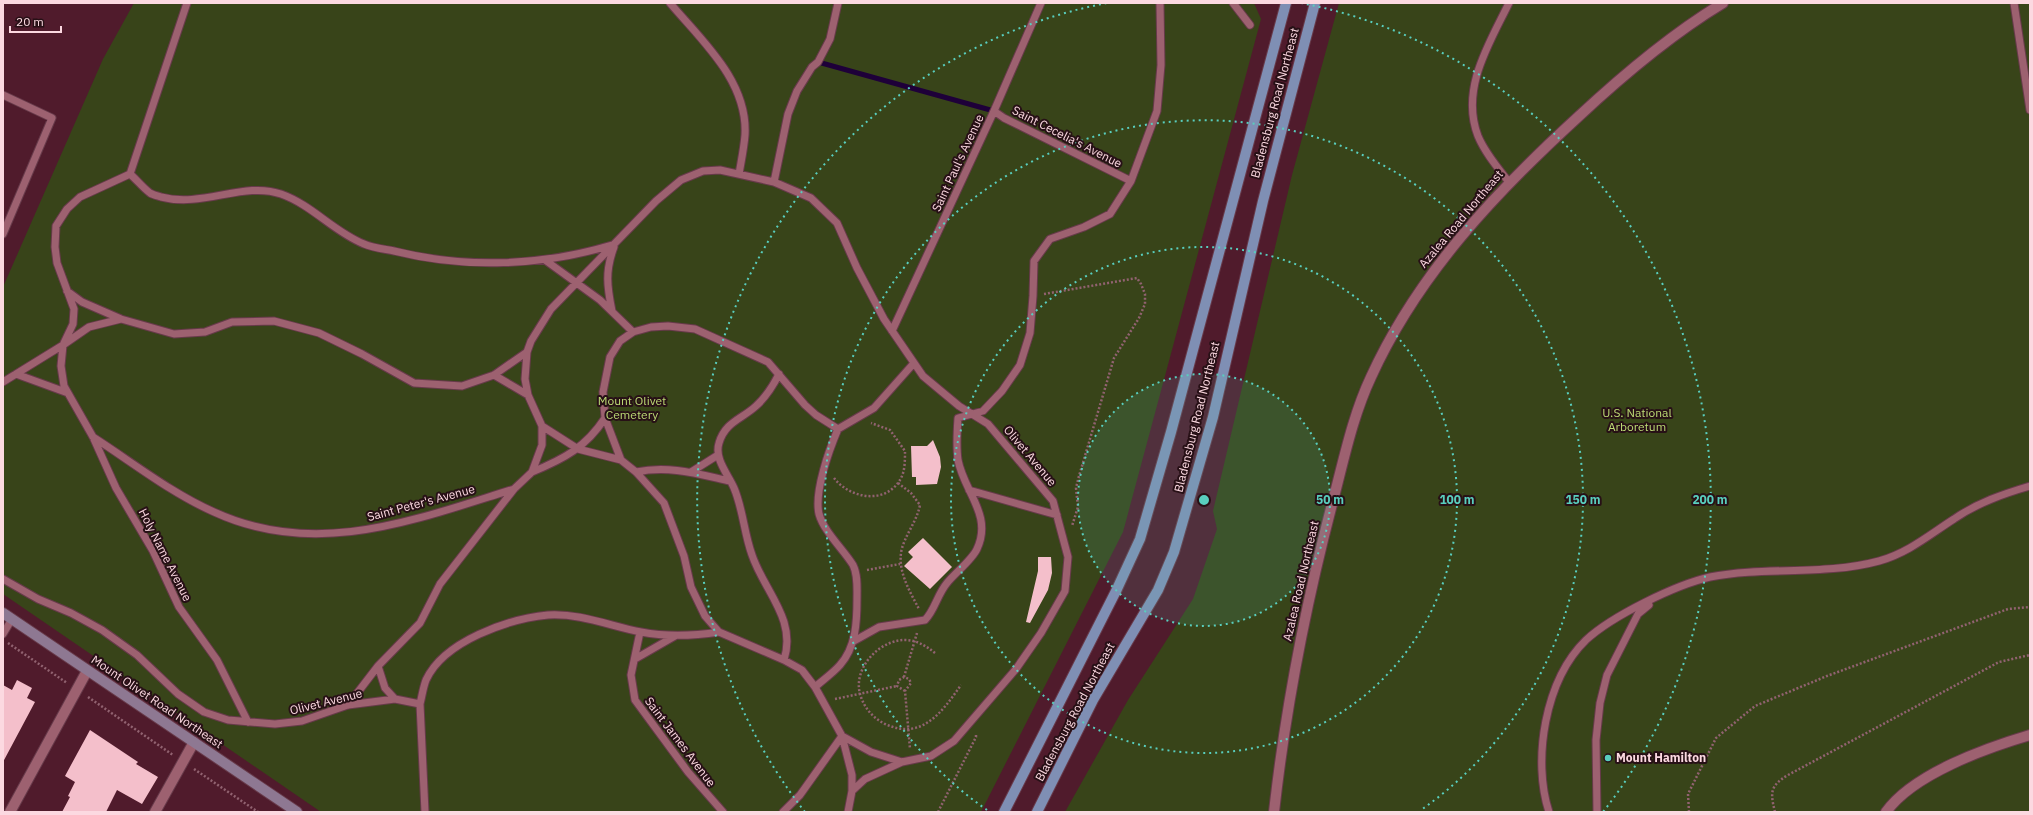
<svg xmlns="http://www.w3.org/2000/svg" width="2033" height="815" viewBox="0 0 2033 815" font-family="'IBM Plex Sans',sans-serif">
	<style>
		.green { fill: #384419 }
		.lines { fill: none; stroke-linecap: round; stroke-linejoin: round }
		.stream { stroke: #1e0039; stroke-width: 5 }
		.building { fill: #f4bfcb }
		.service-casing { stroke: #673a4a; stroke-width: 9 }
		.minor-casing { stroke: #673a4a; stroke-width: 12 }
		.secondary-casing { stroke: #673a4a; stroke-width: 12 }
		.primary-casing { stroke: #673a4a; stroke-width: 12 }
		.path { stroke: #916270; stroke-width: 2.5; stroke-dasharray: 2 2; stroke-linecap: butt }
		.service { stroke: #9d6170; stroke-width: 7 }
		.minor { stroke: #9d6170; stroke-width: 10 }
		.secondary { stroke: #8e7892; stroke-width: 10 }
		.primary { stroke: #7f8fb4; stroke-width: 10 }
		.ring { fill: none; stroke: #59cebe; stroke-width: 2; stroke-dasharray: 2 4 }
		.poi-dot { fill: #59cebe; stroke: #271016; stroke-width: 1.5 }
		.labels { text-anchor: middle; stroke-width: 4; stroke-linejoin: round; paint-order: stroke }
		.street-label { font-size: 12px; fill: #fcd9e1; stroke: #271016 }
		.park-label { font-size: 12px; fill: #bddc75; stroke: #271016 }
		.poi-label { font-size: 12px; font-weight: bold; fill: #fcd9e1; stroke: #271016; text-anchor: start }
		.centre { fill: #59cebe; stroke: #271016; stroke-width: 2 }
		.ring-label { font-size: 12px; text-anchor: middle; font-weight: bold; fill: #59cebe; stroke: #271016; stroke-width: 4; stroke-linejoin: round; paint-order: stroke }
	</style>
	<rect width="100%" height="100%" fill="#501b2c"/>
	<path class="green" d="M134,3H1254L1261,19L1123,532L981,812H321L3,594V287L103,59Z
		M1339,3H2030V812H1065L1128,700L1193,599L1217,529L1213,511L1292,175Z"/>
	<g class="lines">
		<path class="stream" d="M818,62L994,111"/>
	</g>
	<path class="building" d="M933,440L940,457L941,467L937,484L916,485V477H912L911,446H927Z
		M923,538L952,567L930,589L904,566L913,557L908,552Z
		M1038,557H1051L1052,573L1048,590L1030,623L1026,622L1038,571Z
		M17,680L32,688L27,698L35,702L3,762V685L12,690Z
		M90,730L138,762L136,764L158,777L142,804L117,790L106,812H62L70,797L68,796L75,782L65,776Z"/>
	<g class="lines">
		<defs>
			<path id="service" d="M670,3C702,41 748,81 745,135C744,148 741,162 739,174
				M1233,3L1250,25
				M2014,3L2030,110
				M3,95L52,118L3,234
				M994,111L1004,118L1131,181
				M130,174C137,180 143,188 150,193C153,195 158,196 161,197C203,208 244,181 281,194C312,205 334,232 364,244C373,248 384,249 394,251C466,269 542,266 612,245
				M130,174L187,3
				M774,182L788,114L797,91L812,67L818,62L830,39L838,3
				M1509,182C1498,168 1485,153 1478,136C1460,89 1489,44 1509,3
				M545,260L600,300L633,332
				M67,291L82,302L121,319L174,334L205,332L232,322L274,321L319,333L362,354L414,383L462,386L494,375L527,352
				M612,311C607,286 605,271 614,247
				M121,319L89,327L63,345L61,366L64,386L93,437L116,488L153,551L179,607L217,660L248,722
				M892,331L994,111L1041,3
				M16,374L68,393
				M779,374C773,386 767,396 756,406C742,419 725,422 719,443C714,459 728,474 734,488C743,509 744,533 752,555C764,591 797,619 784,660
				M494,375L528,395
				M3,382L63,345L73,324L74,309L57,263L55,247L56,226L67,209L80,197L130,174
				M838,429L874,408L914,363
				M93,437C132,462 171,493 214,512C316,559 414,520 514,489
				M621,460L605,418L603,392L610,357L620,341L633,332L651,327L668,326L695,329L768,362L805,405L816,415L838,429
				M532,472C564,459 586,447 605,418
				M636,472C669,465 698,474 730,481
				M691,472L718,455
				M969,490L1057,515
				M3,579L38,599L71,613L102,630L137,655L178,694L204,712L228,720L275,724L302,721L348,705L395,699L420,704L425,812
				M640,632L631,675L635,700L688,772L723,812
				M3,634L12,619
				M854,641L879,627L925,620C935,610 937,595 947,583C955,573 972,560 977,549C993,515 964,492 958,460C956,446 957,432 958,418L983,411L1002,391L1020,365L1030,333L1033,296L1034,261L1050,239L1084,227L1110,214L1131,181L1157,111L1161,65L1160,3
				M635,659L675,636
				M378,666L385,688L395,699
				M815,687C823,680 833,673 840,665C856,647 857,622 857,599C857,588 858,575 853,565C844,550 824,532 819,514C814,492 829,450 838,429
				M420,704C422,696 423,688 426,680C444,641 508,619 548,615C580,613 610,626 641,632C667,637 693,636 719,632
				M348,705L378,666L420,623L440,584L514,489L532,472L542,445V426
				M783,812L800,795L842,736L871,752L902,762L931,756L954,741L1016,669L1041,633L1065,591L1068,557L1053,501L988,424L959,406L923,376L884,319L857,268L837,223L811,198L774,182L720,170L703,171L681,180L656,201L551,309L531,341L527,352L525,379L528,395L542,426L578,449L621,460L636,472L664,503L684,556L691,587L705,616L719,632L784,660L802,670L815,687L842,736L852,775V791
				M848,812L852,791L865,779L902,762
				M1549,812C1532,760 1545,680 1586,640C1612,616 1675,585 1710,577C1765,566 1824,576 1879,561C1908,553 1929,535 1954,519C1977,503 2003,494 2030,486
				M1597,812L1596,740L1600,703L1607,675L1638,614L1649,605"/>
			<path id="minor" d="M10,812L87,671
				M155,812L194,742
				M1274,812C1286,704 1307,598 1335,493C1345,454 1354,413 1371,377C1418,274 1495,193 1578,117C1623,75 1670,35 1723,3
				M1886,812C1913,774 1986,748 2030,735"/>
			<path id="secondary" d="M3,613L297,812"/>
			<path id="primary" d="M1004,812L1117,589L1140,539L1171,432L1286,3
				M1037,812L1093,700L1158,590L1174,552L1213,417L1263,201L1315,3"/>
		</defs>
		<use href="#service" class="service-casing"/>
		<use href="#minor" class="minor-casing"/>
		<use href="#secondary" class="secondary-casing"/>
		<use href="#primary" class="primary-casing"/>
		<path class="path" d="M1044,294L1137,278L1141,284L1145,294V304L1139,318L1114,358L1079,476L1076,488L1078,507L1072,526
			M834,478C851,500 889,505 902,476C905,469 905,459 905,451L890,430L871,423
			M898,483L911,493L920,505C917,520 908,531 903,545C895,567 909,590 919,609
			M867,570L900,564
			M8,643L67,683
			M935,653C926,646 917,640 905,640C879,640 853,668 860,694C864,708 873,718 885,724C922,741 942,712 961,685
			M904,677L917,633
			M905,691L897,686L899,680L904,677L909,679L911,683L905,691L910,749
			M88,697L173,755
			M835,699L897,686
			M194,769L258,812
			M938,812L976,737V734
			M1689,812L1688,794L1716,738L1755,706L1827,676L2008,609L2030,607
			M1775,812C1770,792 1770,786 1788,775L1999,662L2030,655"/>
		<use href="#service" class="service"/>
		<use href="#minor" class="minor"/>
		<use href="#secondary" class="secondary"/>
		<use href="#primary" class="primary"/>
	</g>
	<circle cx="1204" cy="500" r="126" fill="#59cebe" fill-opacity=".12"/>
	<g class="ring">
		<circle cx="1204" cy="500" r="126"/>
		<circle cx="1204" cy="500" r="253"/>
		<path d="M987 810A379 379 0 1 1 1421 810"/>
		<path d="M805 812A506 506 0 0 1 1107 3M1301 3A506 506 0 0 1 1603 812"/>
	</g>
	<circle class="poi-dot" cx="1608" cy="758" r="4"/>
	<g class="labels">
		<g class="street-label">
			<text transform="translate(1275 103) rotate(-75)" y="4">Bladensburg Road Northeast</text>
			<text transform="translate(1067 137) rotate(27)" y="4">Saint Cecelia's Avenue</text>
			<text transform="translate(958 163) rotate(-65)" y="4">Saint Paul's Avenue</text>
			<text transform="translate(1461 219) rotate(-50)" y="4">Azalea Road Northeast</text>
			<text transform="translate(1197 417) rotate(-76)" y="4">Bladensburg Road Northeast</text>
			<text transform="translate(1030 456) rotate(50)" y="4">Olivet Avenue</text>
			<text transform="translate(421 503) rotate(-15)" y="4">Saint Peter's Avenue</text>
			<text transform="translate(165 555) rotate(63)" y="4">Holy Name Avenue</text>
			<text transform="translate(1301 581) rotate(-77)" y="4">Azalea Road Northeast</text>
			<text transform="translate(157 702) rotate(34)" y="4">Mount Olivet Road Northeast</text>
			<text transform="translate(326 702) rotate(-14)" y="4">Olivet Avenue</text>
			<text transform="translate(1075 712) rotate(-62)" y="4">Bladensburg Road Northeast</text>
			<text transform="translate(680 742) rotate(53)" y="4">Saint James Avenue</text>
		</g>
		<g class="park-label">
			<text x="632" y="405">Mount Olivet<tspan x="632" dy="14">Cemetery</tspan></text>
			<text x="1637" y="417">U.S. National<tspan x="1637" dy="14">Arboretum</tspan></text>
		</g>
		<g class="poi-label">
			<text x="1616" y="762">Mount Hamilton</text>
		</g>
	</g>
	<circle cx="1204" cy="500" r="6" class="centre"/>
	<g class="ring-label">
		<text x="1330" y="504">50 m</text>
		<text x="1457" y="504">100 m</text>
		<text x="1583" y="504">150 m</text>
		<text x="1710" y="504">200 m</text>
	</g>
	<rect width="2033" height="815" fill="none" stroke="#fcd9e1" stroke-width="8"/>
	<path d="M10 26v6h51v-6" fill="none" stroke="#fcd9e1" stroke-width="2"/>
	<text x="16" y="26" font-size="12" fill="#fcd9e1" stroke="#271016" stroke-width="3" paint-order="stroke">20 m</text>
</svg>
